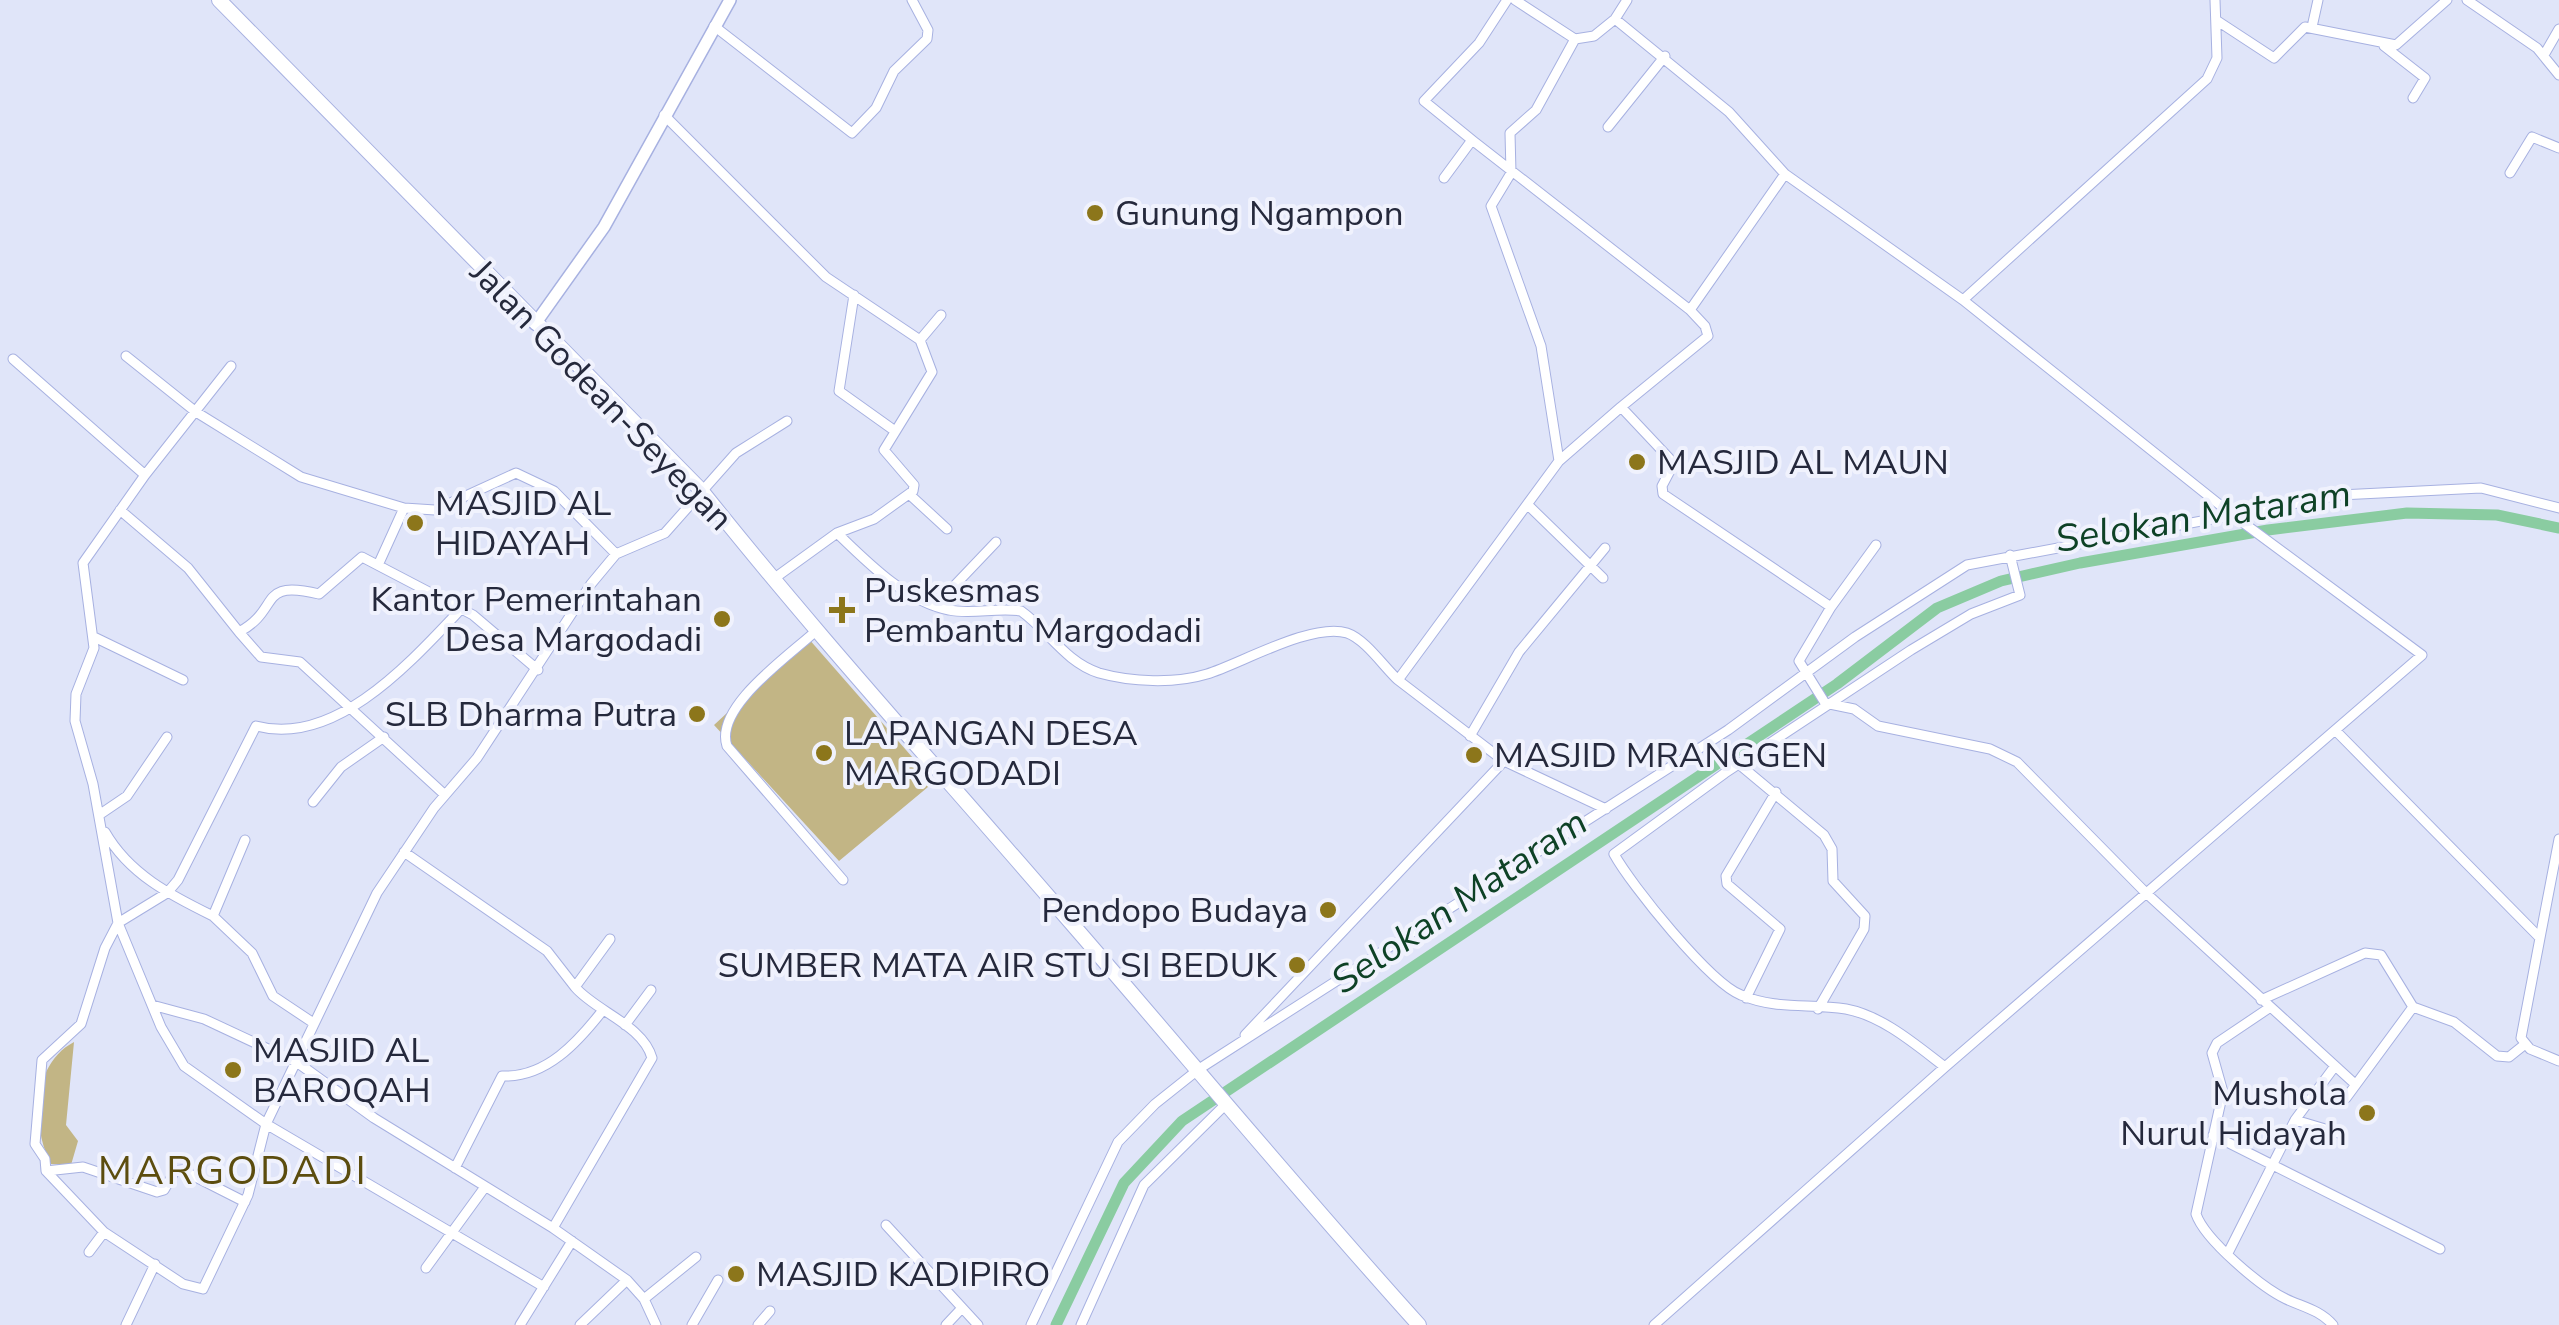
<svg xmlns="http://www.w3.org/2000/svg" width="2559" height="1325" viewBox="0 0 2559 1325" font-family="'Nunito Sans',sans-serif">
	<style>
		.green { fill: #c2b585 }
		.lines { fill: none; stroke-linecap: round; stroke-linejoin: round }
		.canal { stroke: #8acca1; stroke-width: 11 }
		.minor-casing { stroke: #a7b1e1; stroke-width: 11 }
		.tertiary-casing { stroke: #a7b1e1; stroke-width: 14 }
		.secondary-casing { stroke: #a7b1e1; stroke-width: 16 }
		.minor { stroke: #fff; stroke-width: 9 }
		.tertiary { stroke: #fff; stroke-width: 11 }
		.secondary { stroke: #fff; stroke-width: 14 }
		.poi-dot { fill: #8c761b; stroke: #f0f2fd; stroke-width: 4 }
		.labels { text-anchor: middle; stroke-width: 8; stroke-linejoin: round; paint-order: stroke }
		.poi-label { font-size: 35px; fill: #25293c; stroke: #f0f2fd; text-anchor: start }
		.street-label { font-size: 35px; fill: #25293c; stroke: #f0f2fd }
		.water-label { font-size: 38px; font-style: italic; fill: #0e4226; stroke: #f0f2fd }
		.quarter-label { font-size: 40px; letter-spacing: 2.5px; fill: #5c4d0e; stroke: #f0f2fd }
	</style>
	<rect width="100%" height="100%" fill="#e0e5f9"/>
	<path class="green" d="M808,638L934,782L839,861L714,725Z
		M74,1042L66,1125L78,1141L71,1165L51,1164C31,1126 32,1064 74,1042Z"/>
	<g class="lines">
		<path class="canal" d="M1056,1325L1124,1183L1182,1121L1837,684L1937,608L2001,581L2080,563L2268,530L2407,513L2497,515L2559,528"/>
		<defs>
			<path id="minor" d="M1515,0L1575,39L1594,36L1615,19L1729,112L1785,174L1963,300L2230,513L2422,655L1945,1067L1654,1325
				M2467,0L2537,48L2559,75
				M1615,19L1627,0
				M2216,20L2274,58L2305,27L2396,45L2447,0
				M714,26L852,133L876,108L894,71L927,39L928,30L912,0
				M2312,27L2318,0
				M2384,46L2425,78L2413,98
				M2544,55L2559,29
				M664,115L826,277L920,340L932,372L884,450L914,485L913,491L874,519L837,533L772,580
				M1608,127L1665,56
				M1472,140L1424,101L1479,43L1507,0
				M2510,173L2532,137L2559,148
				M1444,178L1472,140L1690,310
				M854,295L839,391L895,431
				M1963,300L2207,79L2217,58L2215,0
				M920,340L941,315
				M126,356L196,412L301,477L404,508L435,510L516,473L554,491L616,554
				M13,359L145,475
				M231,366L145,475L83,563L94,648L76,694L75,721L93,784L118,923L161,1027L184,1066L266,1124L544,1287
				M1621,407L1708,336L1705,326L1690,310L1785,174
				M1559,461L1541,346L1491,206L1511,173L1510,133L1536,110L1575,39
				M909,494L947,529
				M1529,506L1603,578
				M120,510L188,568L239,632C282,609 256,579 319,594L362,557L473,615L538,670
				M837,533C867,562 906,602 949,610C972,615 997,607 1021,611C1048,630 1065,662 1099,673C1131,682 1175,684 1207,674C1240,664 1312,622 1347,633C1365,639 1384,667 1398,680
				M379,563L404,508
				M935,606L996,542
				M1831,607L1876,545
				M817,630C789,656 714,707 727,746L843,880
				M239,632L261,657L300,662L445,795
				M94,637L183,680
				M2336,731L2540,938L2559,839
				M1470,736L1519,652L1605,548
				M1740,765L1824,835L1832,849L1833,881L1865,916L1864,929L1818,1009
				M313,802L341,767L384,737
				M1606,809L1504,761L1398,680L1559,461L1621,407L1669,458L1672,467L1662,486L1663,494L1831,607L1799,661L1825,703L1854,709L1878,726L1990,749L2017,762L2146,893L2355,1084
				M99,815L127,796L167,737
				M105,832C129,874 170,895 213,916
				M245,840L213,916L252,953L273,996L312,1022
				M404,852L547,951L575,987
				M2540,938L2521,1038L2530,1049L2559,1061
				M1746,998L1780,929L1727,884L1726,876L1776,792
				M2261,1000L2365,953L2381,955L2413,1007L2454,1022L2497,1056L2509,1057L2524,1045
				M152,1005L204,1019L298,1063L374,1118L553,1228L627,1280L644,1299L656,1325
				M2269,1008L2217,1043L2212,1053L2223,1092L2196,1214C2205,1240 2261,1287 2286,1299C2303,1307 2320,1310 2333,1325
				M625,1025L651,990
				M1245,1035L1504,761
				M1945,1067C1916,1045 1883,1016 1846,1009C1810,1003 1776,1010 1741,995C1710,983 1631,885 1614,854L1725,773L1911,650L1971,614L2020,595L2010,555
				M2346,1098L2413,1007
				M2295,1120L2335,1066
				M2213,1135L2440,1249
				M455,1168L502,1076C546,1078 578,1042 603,1010
				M46,1171L83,1167L157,1192L164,1190L175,1171L182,1170L245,1202
				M886,1225L978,1325
				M553,1228L652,1058C643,1025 595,1011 575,987L610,939
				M104,1232L46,1171L45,1159L35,1144L42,1060L81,1024L105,948L118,923L167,893L178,880L256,726C335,747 409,664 461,609
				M89,1252L104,1232L183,1284L203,1289L248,1195L266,1124L377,893L434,808L477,758L591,584L616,554L665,533L736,453L787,421
				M2228,1253L2295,1120L2342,1134
				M426,1268L485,1187
				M644,1299L696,1257
				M126,1325L155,1264
				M520,1325L572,1241
				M580,1325L627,1280
				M692,1325L718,1280
				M758,1325L770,1311
				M946,1325L962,1308
				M1031,1325L1118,1142L1155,1104L1199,1069L1728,730L1855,637L1967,565L2340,495L2481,488L2559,508
				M1081,1325L1144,1185L1227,1103"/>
			<path id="tertiary" d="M535,324L604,227L730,0"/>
			<path id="secondary" d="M219,0L701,490C817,636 944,775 1066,917C1184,1053 1298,1191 1419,1325"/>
		</defs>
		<use href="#minor" class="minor-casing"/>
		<use href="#tertiary" class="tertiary-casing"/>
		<use href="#secondary" class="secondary-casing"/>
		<use href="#minor" class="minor"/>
		<use href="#tertiary" class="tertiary"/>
		<use href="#secondary" class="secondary"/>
	</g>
	<g class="poi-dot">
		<circle cx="1095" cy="213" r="10"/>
		<circle cx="1637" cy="462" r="10"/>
		<circle cx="415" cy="523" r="10"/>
		<path d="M837 595h10v10h10v10h-10v10h-10v-10h-10v-10h10z"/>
		<circle cx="722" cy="619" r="10"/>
		<circle cx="697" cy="714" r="10"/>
		<circle cx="824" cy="753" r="10"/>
		<circle cx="1474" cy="755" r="10"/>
		<circle cx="1328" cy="910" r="10"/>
		<circle cx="1297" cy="965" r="10"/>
		<circle cx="233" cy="1070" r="10"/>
		<circle cx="2367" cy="1113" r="10"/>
		<circle cx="736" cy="1274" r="10"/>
	</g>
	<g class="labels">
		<g class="poi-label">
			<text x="1115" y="225">Gunung Ngampon</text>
			<text x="1657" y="474">MASJID AL MAUN</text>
			<text x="435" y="515">MASJID AL<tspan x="435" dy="40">HIDAYAH</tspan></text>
			<text x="864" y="602">Puskesmas<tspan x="864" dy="40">Pembantu Margodadi</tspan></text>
			<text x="702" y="611" text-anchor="end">Kantor Pemerintahan<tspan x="702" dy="40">Desa Margodadi</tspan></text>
			<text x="677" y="726" text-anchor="end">SLB Dharma Putra</text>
			<text x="844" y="745">LAPANGAN DESA<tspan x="844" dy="40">MARGODADI</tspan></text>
			<text x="1494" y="767">MASJID MRANGGEN</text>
			<text x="1308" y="922" text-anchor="end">Pendopo Budaya</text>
			<text x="1277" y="977" text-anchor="end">SUMBER MATA AIR STU SI BEDUK</text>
			<text x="253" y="1062">MASJID AL<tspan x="253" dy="40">BAROQAH</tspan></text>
			<text x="2347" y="1105" text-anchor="end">Mushola<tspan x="2347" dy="40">Nurul Hidayah</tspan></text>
			<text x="756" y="1286">MASJID KADIPIRO</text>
		</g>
		<g class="street-label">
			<text transform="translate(602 395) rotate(46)" y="12">Jalan Godean-Seyegan</text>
		</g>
		<g class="water-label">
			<text transform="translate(2203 516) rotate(-9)" y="13">Selokan Mataram</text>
			<text transform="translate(1459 901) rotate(-34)" y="13">Selokan Mataram</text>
		</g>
		<g class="quarter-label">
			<text x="233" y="1184">MARGODADI</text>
		</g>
	</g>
</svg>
